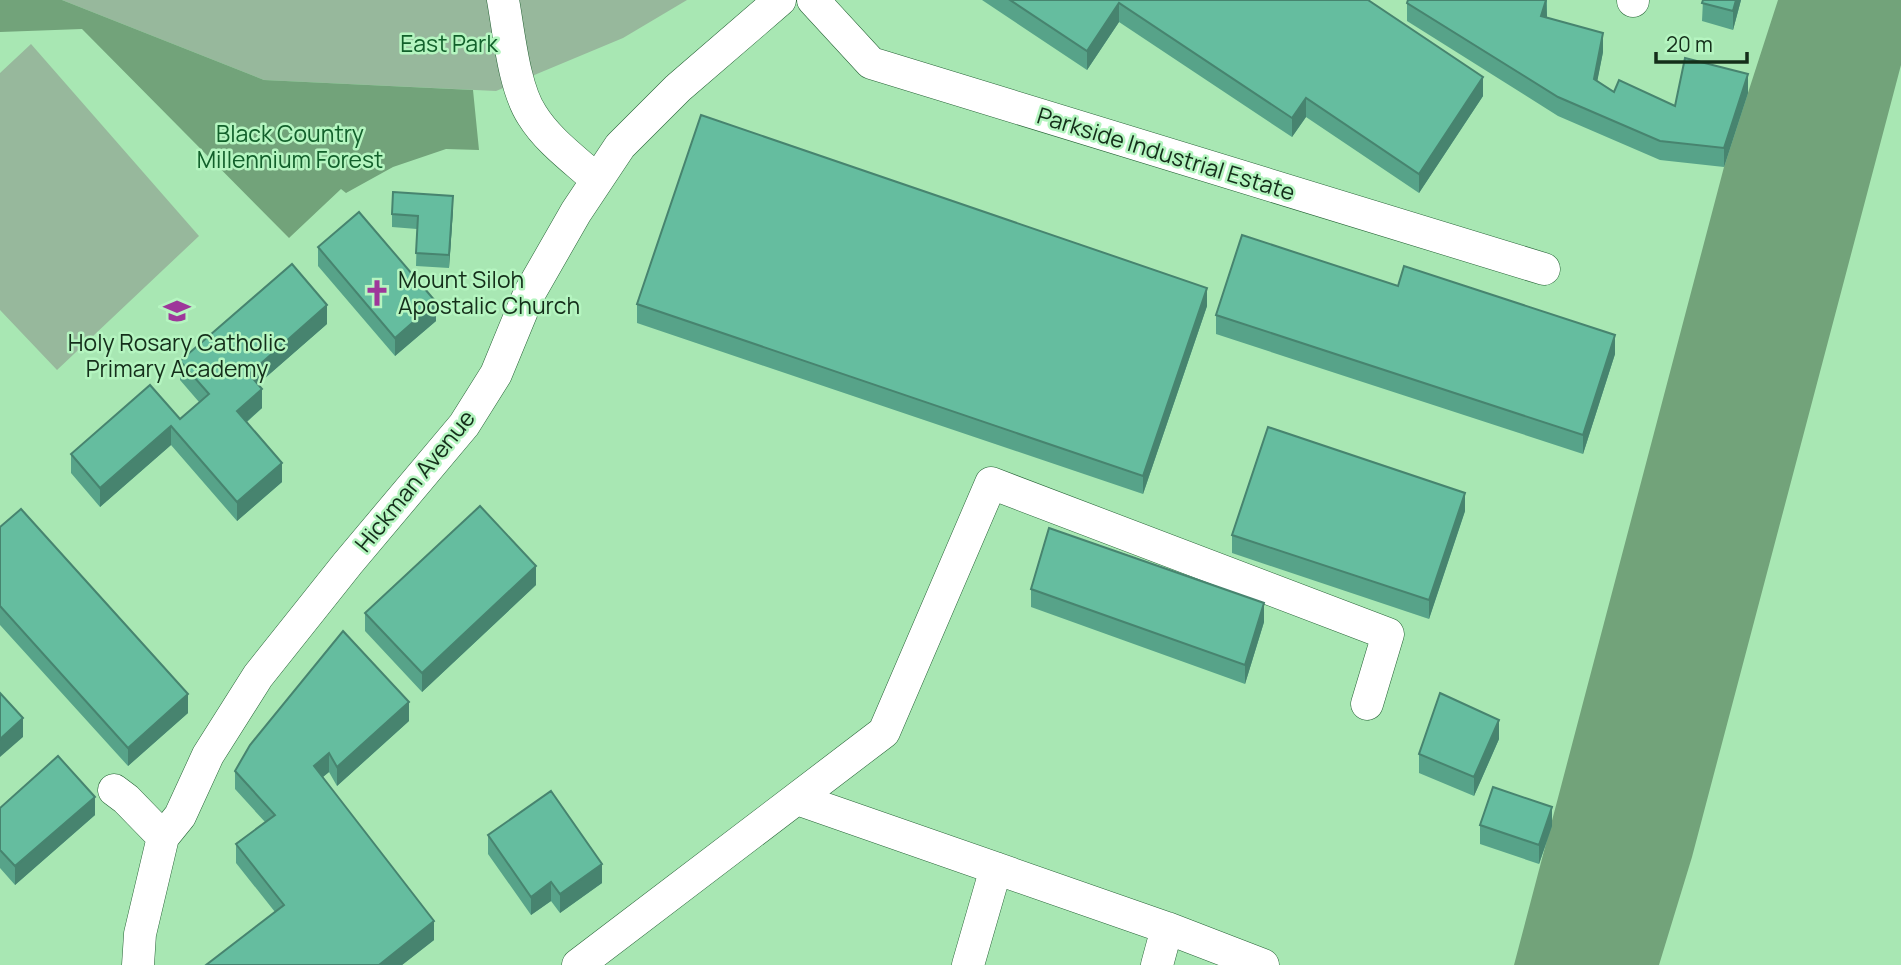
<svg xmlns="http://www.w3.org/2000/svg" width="1901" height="965" viewBox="0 0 1901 965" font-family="Manrope,sans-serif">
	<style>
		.green { fill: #97b89c }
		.forest { fill: #72a37a }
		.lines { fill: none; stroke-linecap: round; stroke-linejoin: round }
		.minor-casing { stroke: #266336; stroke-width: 33 }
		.minor { stroke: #fff; stroke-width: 32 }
		.wall { fill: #57a389 }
		.shaded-wall { fill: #47846f }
		.building { fill: #65bd9f; stroke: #47846f; stroke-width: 2 }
		.labels { text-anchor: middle; stroke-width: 5; stroke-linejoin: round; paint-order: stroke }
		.park-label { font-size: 23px; fill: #12602b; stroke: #b5f5c0 }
		.street-label { font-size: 23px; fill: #142e1a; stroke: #b5f5c0 }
		.poi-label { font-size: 23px; fill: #142e1a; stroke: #b5f5c0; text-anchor: start }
	</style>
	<rect width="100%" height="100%" fill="#a8e7b3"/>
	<path class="green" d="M62,0H687L623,38L496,91L264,80Z
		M31,44L199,236L57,370L0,310V73Z"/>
	<path class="forest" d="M0,0H62L264,80L473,90L479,150L446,149L393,167L346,193L341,189L289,238L82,29L0,32Z
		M1778,0H1901V65L1692,857L1659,965H1514L1724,167Z"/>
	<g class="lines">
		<defs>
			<path id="minor" d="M503,0C509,33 514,88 532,115C548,141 575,160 597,180
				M813,0L871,63L1544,269
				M1633,1V0
				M114,790L126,799L163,837
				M797,799L1167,928L1263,965
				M138,965L140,934L163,837L180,816L208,755L258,676L348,563L464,425L496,374L529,294L576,212L620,146L678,88L780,0
				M578,965L884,732L991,483L1388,634L1367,704
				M968,965L996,868
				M1157,965L1167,928"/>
		</defs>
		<use href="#minor" class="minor-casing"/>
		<use href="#minor" class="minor"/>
	</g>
	<path class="wall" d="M982,0H1368L1483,96L1419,193L1306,117L1292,137L1119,22L1087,70Z
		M1547,0V18L1603,52L1597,81L1614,92L1675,106L1748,93L1724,167L1660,160L1558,116L1407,21V3Z
		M1703,0H1741L1733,30L1702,21Z
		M453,209L449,268L416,266L417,229L392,227V214Z
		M318,247L436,321L395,356L318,266Z
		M637,304L1207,306L1143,494L637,323Z
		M1216,315L1615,354L1583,454L1216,334Z
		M327,324L258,384L262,408L247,422L282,482L237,521L171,445L100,507L71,473V454L180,419L199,402L180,380V361Z
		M1465,511L1429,619L1232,553V535Z
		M0,527L188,713L128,766L0,625Z
		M536,585L422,692L365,631V613Z
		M1031,589L1264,622L1245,684L1031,607Z
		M409,721L337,786L329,772L323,777L434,940L402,965H206L275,912L236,863V844L265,822L235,789V771Z
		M1499,739L1474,796L1419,773V754Z
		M0,808L95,815L15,885L0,868Z
		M1480,825L1552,826L1539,864L1480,844Z
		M488,835L602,883L560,913L551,901L531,915L488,854Z"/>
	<path class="shaded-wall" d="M1546,0L1547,16L1541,35V16Z
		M1736,0H1741L1733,30V11Z
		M1119,3V22L1087,70V51Z
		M1603,33V52L1594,98V79Z
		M1748,74V93L1724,167V148Z
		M1483,77V96L1419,193V174Z
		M1306,98V117L1292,137V118Z
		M453,196V209L449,268V255Z
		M1207,288V306L1143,494V476Z
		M436,302V321L395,356V338Z
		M327,305V324L249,392V374Z
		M1615,335V354L1583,454V435Z
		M262,389V408L237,430V411Z
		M171,426V445L100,507V488Z
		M282,463V482L237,521V502Z
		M1465,493V511L1429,619V600Z
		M536,566V585L422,692V673Z
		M1264,603V622L1245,684V665Z
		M188,694V713L128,766V748Z
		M409,702V721L337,786V767Z
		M23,718V737L0,757V739Z
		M1499,720V739L1474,796V777Z
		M329,753V772L314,784V766Z
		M95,797V815L15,885V866Z
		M1552,807V826L1539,864V845Z
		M602,864V883L560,913V894Z
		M551,882V901L531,915V897Z
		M434,921V940L402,965H379Z"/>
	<path class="building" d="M1010,0H1368L1483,77L1419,174L1306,98L1292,118L1119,3L1087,51Z
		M1408,0H1546L1541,16L1603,33L1594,79L1614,92L1619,80L1675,106L1685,58L1748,74L1724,148L1660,141L1558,97L1407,3Z
		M1703,0H1736L1733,11L1702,3Z
		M701,115L1207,288L1143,476L637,304Z
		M393,192L453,196L449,255L416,253L418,216L392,214Z
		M359,212L436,302L395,338L318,247Z
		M1242,235L1398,286L1404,266L1615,335L1583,435L1216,315Z
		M292,264L327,305L249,374L262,389L237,411L282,463L237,502L171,426L100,488L71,454L150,385L180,419L209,394L180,361Z
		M1268,427L1465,493L1429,600L1232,535Z
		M480,506L536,566L422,673L365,613Z
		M21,509L188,694L128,748L0,606V527Z
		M1049,528L1264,603L1245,665L1031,589Z
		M343,631L409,702L337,767L329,753L314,766L434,921L379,965H206L284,905L236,844L275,815L235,771L250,745Z
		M0,693L23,718L0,739Z
		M1440,693L1499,720L1474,777L1419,754Z
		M58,756L95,797L15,866L0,850V808Z
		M1493,787L1552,807L1539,845L1480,825Z
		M551,791L602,864L560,894L551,882L531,897L488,835Z"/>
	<defs>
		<symbol id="church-bare" viewBox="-9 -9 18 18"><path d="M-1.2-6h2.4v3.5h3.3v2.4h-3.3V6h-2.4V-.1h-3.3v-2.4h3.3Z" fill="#9e379a" stroke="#b5f5c0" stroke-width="2.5" paint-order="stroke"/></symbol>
		<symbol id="school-bare" viewBox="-9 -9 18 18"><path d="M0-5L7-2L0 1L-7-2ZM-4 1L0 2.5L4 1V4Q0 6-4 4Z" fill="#9e379a" stroke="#b5f5c0" stroke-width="2.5" paint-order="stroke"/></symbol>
	</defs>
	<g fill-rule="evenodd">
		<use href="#church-bare" x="358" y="274" width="38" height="38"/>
		<use href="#school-bare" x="158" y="292" width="38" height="38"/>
	</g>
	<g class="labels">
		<g class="park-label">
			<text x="449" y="52">East Park</text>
			<text x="290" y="142">Black Country<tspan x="290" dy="26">Millennium Forest</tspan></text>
		</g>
		<g class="street-label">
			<text transform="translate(1166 154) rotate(17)" y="8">Parkside Industrial Estate</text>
			<text transform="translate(415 481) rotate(-51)" y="8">Hickman Avenue</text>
		</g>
		<g class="poi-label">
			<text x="398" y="288">Mount Siloh<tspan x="398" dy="26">Apostalic Church</tspan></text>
			<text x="177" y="351" text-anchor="middle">Holy Rosary Catholic<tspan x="177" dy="26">Primary Academy</tspan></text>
		</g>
	</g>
	<path d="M1656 52v10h91v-10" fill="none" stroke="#142e1a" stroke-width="3.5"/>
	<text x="1666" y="52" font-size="21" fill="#142e1a" stroke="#b5f5c0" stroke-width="5" paint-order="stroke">20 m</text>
</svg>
